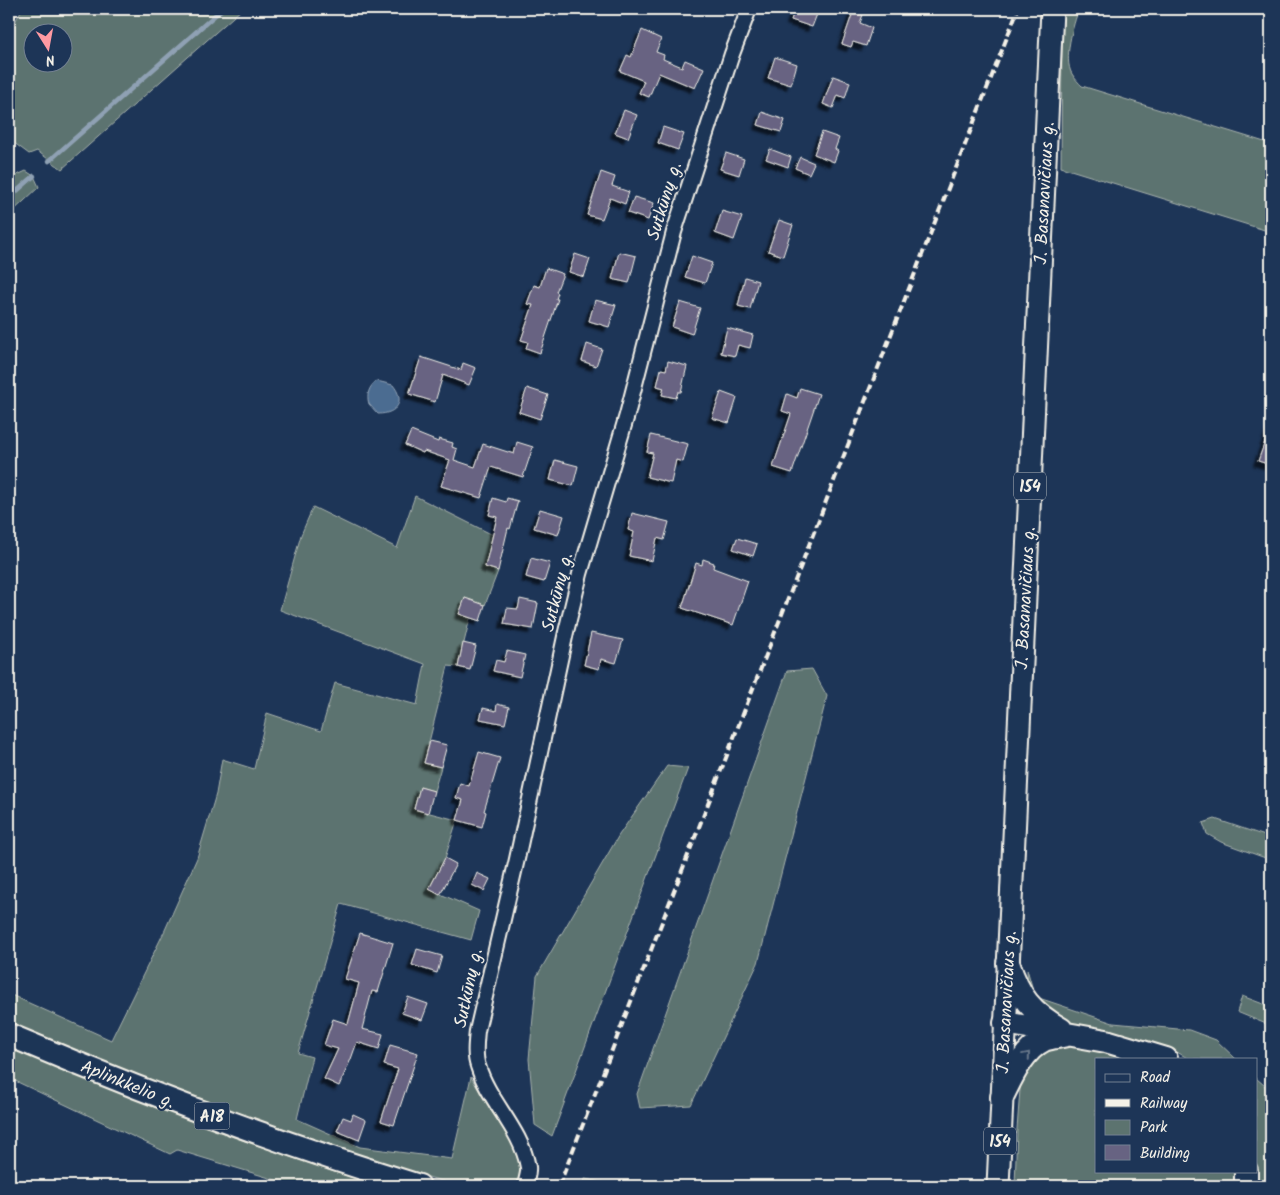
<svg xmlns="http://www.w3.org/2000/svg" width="1280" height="1195" viewBox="0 0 1280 1195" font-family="Kalam,sans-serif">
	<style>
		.green { fill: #5c736f; stroke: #a8b2ac; fill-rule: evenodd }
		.water { fill: #4c6c91; stroke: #8fa1b4 }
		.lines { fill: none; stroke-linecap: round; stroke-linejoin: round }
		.stream { stroke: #8fa1b4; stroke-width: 4.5 }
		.building { fill: #676382; stroke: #f4f1e8; filter: url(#shadow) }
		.minor-casing { stroke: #f4f1e8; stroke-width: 18 }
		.primary-casing { stroke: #f4f1e8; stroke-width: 25 }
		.trunk-casing { stroke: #f4f1e8; stroke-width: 26 }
		.minor { stroke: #1d3557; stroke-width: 14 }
		.primary { stroke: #1d3557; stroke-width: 21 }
		.trunk { stroke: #1d3557; stroke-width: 22 }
		.rail { stroke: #f4f1e8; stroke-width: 4; stroke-dasharray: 8 4; stroke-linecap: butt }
		.oneway { stroke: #68778a }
		.labels { text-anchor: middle; stroke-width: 4.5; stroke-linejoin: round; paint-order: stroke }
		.shield { fill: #1d3557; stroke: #b4b9bc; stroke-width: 1 }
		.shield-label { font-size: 16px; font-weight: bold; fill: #f4f1e8 }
		.street-label { font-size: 18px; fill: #f4f1e8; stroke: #1d3557 }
	</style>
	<defs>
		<filter id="shadow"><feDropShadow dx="-4.5" dy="4.5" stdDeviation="1" flood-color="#0009"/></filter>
	</defs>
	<rect width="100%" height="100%" fill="#1d3557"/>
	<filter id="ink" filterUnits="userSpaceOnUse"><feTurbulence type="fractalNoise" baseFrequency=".02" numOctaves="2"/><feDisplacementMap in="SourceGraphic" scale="10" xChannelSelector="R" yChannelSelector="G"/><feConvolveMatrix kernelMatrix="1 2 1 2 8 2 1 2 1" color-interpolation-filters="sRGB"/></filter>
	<g filter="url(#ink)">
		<path class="green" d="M22,9H242L62,169L37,151L29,154L9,139V33ZM32,32H62V62H32Z
			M1064,9H1079C1073,25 1063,59 1072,74C1075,79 1079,83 1082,86L1271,144V232L1061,167L1062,42Z
			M26,171L34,176L39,187L9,215V179Z
			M415,496L493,535L485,567L498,571L485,605L465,598L460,614L470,618L458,667L448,666L424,762L441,767L434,791L420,787L414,809L457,820L445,858L429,889L479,911L471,940L341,904L298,1053L312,1057L297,1119L360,1147L452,1159L471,1077L493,1114L517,1150L522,1167L519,1186H459L350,1154L102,1063L9,1023V994L111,1040L165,930L197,858L216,794L222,759L254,769L267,713L321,731L335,683L417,705L425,664L280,610L301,535L313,507L397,548Z
			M812,669L827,696L758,963L691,1105L640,1108L637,1094L787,671Z
			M667,766L688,768L552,1136L535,1125L529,1059L537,976L619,835Z
			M1215,819L1271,838V860L1221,842L1207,834L1203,823Z
			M1027,969L1033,990L1039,998L1113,1023L1189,1030L1216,1040L1236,1059H1189L1177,1052L1143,1040L1065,1022L1028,990Z
			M1242,996L1271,1007V1026L1237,1012Z
			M1063,1045L1080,1046L1138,1059H1096V1171H1236V1186H1015L1017,1129L1021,1077L1036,1054Z
			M9,1048C130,1098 252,1147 378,1186H287L276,1180L177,1150L170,1154L9,1078Z
			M1256,1078L1265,1086L1271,1103V1186H1255Z
			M585,1179L623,1186H582Z"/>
		<path class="water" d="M377,381L393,385C406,401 397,414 378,414L369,404C366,395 369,386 377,381Z"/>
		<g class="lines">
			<path class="stream" d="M49,161L222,9
				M9,198L34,176"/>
		</g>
		<path class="building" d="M795,9H819L812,27L791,20Z
			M854,9H865L860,23L872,28L866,46L853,42L851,47L842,44Z
			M642,30L661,39L656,52L664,55L663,59L682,67L685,60L704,68L695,88L659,73L649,97L639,93L644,81L620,71L627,55L631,57Z
			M775,57L797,64L791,85L768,78Z
			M833,76L850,82L845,98L838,95L833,108L823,104Z
			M624,110L637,115L628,138L615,133Z
			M762,112L785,120L781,132L758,125Z
			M663,127L684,134L678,150L658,143Z
			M822,132L839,138L835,149L838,151L834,162L814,154Z
			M770,149L791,157L788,167L766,159Z
			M726,153L744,159L739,175L720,169Z
			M800,157L814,163L809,174L795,168Z
			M601,172L615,177L612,186L629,192L625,204L610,198L602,219L587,215Z
			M634,197L654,203L648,220L628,213Z
			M722,211L742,217L734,240L715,233Z
			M779,220L793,225L783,256L768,251Z
			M619,252L636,256L629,283L612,279Z
			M575,254L590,259L584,277L569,272Z
			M692,256L712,263L705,283L685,277Z
			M546,268L563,274L556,292L558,293L556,299H558L540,353L526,348L528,342L521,340L533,305L527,304L534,285L540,287Z
			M745,277L758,281L750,309L738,306Z
			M595,300L616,305L609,327L589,321Z
			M680,302L700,308L692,334L672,327Z
			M727,328L753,335L750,348L738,345L735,356L721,353Z
			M587,344L602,349L596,366L582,361Z
			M421,357L461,370L463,363L476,368L469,385L443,375L435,402L409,394Z
			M668,361L687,366L681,392H678L676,398L662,395L664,388L657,386L661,369L666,370Z
			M527,388L548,395L540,419L519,412Z
			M800,388L819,394L792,473L773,467L791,414L782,411L787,394L797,398Z
			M721,392L737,398L729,423L712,418Z
			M1270,428H1271V465L1258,461Z
			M411,431L438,442L439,439L453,443L452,447L457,449L454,460L475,467L483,444L514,454L517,442L533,447L523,477L491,467L481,498L441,486L450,460L424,451L423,453L405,445Z
			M651,435L688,444L683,462L676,460L671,483L647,477L653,453L647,452Z
			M555,460L578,466L573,486L550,480Z
			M493,498L506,502L507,498L518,501L510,529L508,528L498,571L485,567L497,517L489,515Z
			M540,509L564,516L558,535L534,528Z
			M632,513L669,522L664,540L657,538L652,561L629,556L634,532L628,530Z
			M737,538L757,544L753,556L733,549Z
			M531,558L550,563L544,582L526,577Z
			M703,559L714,563L713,568L748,581L733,625L682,608L696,563L702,565Z
			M465,598L485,605L480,621L459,614Z
			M520,599L538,603L533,629L504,624L507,608L518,609Z
			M591,633L623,640L616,663L601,659L599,669L584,665Z
			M463,643L476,646L470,670L458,667Z
			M507,651L525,655L520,677L493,671L496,660L504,662Z
			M497,704L509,707L505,724L480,719L483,708L496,711Z
			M430,741L447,745L441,767L424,763Z
			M479,752L500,758L484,811L486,812L482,827L457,820L463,800L456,798L460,783L469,786Z
			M420,787L434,791L428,813L414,809Z
			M445,858L456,864L440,895L429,889Z
			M477,873L490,879L484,891L472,885Z
			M360,933L393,943L378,992L372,991L362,1029L383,1034L379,1049L357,1042L351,1059L339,1086L324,1079L338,1049L324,1045L333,1019L348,1024L359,983L345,979Z
			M417,949L442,956L437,973L412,965Z
			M408,997L428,1004L422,1020L402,1013Z
			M390,1045L418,1053L394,1125L381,1121L398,1069L384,1065Z
			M353,1114L366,1120L359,1140L337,1131L343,1117L351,1120Z"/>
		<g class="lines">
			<defs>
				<path id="minor" d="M525,1186C526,1180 529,1173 528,1167C521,1129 489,1102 478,1066C474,1055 476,1042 477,1031L517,859L566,632L580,574L627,415L674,232L732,54L749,9"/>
				<path id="primary" d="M998,1186L1052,9"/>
				<path id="trunk" d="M1008,963C1019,997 1031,1012 1061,1029
					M1005,1023L1106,1041L1166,1059
					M9,1035C143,1092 279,1143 419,1186
					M1002,1097C1012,1077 1023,1050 1044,1040C1051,1037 1060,1037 1067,1035
					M1246,1186V1171"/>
			</defs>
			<use href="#minor" class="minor-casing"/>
			<use href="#primary" class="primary-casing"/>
			<use href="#trunk" class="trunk-casing"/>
			<use href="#minor" class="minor"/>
			<use href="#primary" class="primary"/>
			<use href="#trunk" class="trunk"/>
			<path class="rail" d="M559,1186L1018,9"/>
		</g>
		<defs><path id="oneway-chevron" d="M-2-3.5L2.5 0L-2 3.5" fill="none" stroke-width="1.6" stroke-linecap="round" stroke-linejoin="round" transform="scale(1.25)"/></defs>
		<use class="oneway" href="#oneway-chevron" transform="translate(1027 1055) rotate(-50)"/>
	</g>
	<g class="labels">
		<g class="shield">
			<rect x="1014" y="472.5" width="32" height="27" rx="4"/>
			<rect x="194.5" y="1102.5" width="35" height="27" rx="4"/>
			<rect x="984" y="1127.5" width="32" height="27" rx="4"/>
		</g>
		<g class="shield-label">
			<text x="1030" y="492">154</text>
			<text x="212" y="1122">A18</text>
			<text x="1000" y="1147">154</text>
		</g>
		<g class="street-label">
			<text transform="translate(1044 193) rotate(-87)" y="6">J. Basanavičiaus g.</text>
			<text transform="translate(664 201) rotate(-73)" y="6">Sutkūnų g.</text>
			<text transform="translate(557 592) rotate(-76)" y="6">Sutkūnų g.</text>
			<text transform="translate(1025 598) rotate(-87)" y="6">J. Basanavičiaus g.</text>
			<text transform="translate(468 988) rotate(-78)" y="6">Sutkūnų g.</text>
			<text transform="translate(1006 1002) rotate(-87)" y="6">J. Basanavičiaus g.</text>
			<text transform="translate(128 1084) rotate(22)" y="6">Aplinkkelio g.</text>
		</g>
	</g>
	<rect width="1280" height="1195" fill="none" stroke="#1d3557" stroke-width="30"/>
	<rect x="15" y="15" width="1250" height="1165" fill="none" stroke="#f4f1e8" stroke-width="2" filter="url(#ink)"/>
	<rect x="1095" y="1058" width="162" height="115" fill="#1d3557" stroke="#738091"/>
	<rect x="1105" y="1074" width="25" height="8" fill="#1d3557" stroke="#738091"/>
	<text x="1140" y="1082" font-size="15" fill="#f4f1e8">Road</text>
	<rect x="1105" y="1099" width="25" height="8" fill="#f4f1e8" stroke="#738091"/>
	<text x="1140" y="1108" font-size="15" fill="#f4f1e8">Railway</text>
	<rect x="1105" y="1120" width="25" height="15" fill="#5c736f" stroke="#738091"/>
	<text x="1140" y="1132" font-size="15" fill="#f4f1e8">Park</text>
	<rect x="1105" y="1145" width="25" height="15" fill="#676382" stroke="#738091"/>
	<text x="1140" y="1158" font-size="15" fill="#f4f1e8">Building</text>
	<g transform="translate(48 48) rotate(169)"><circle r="24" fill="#1d3557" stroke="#738091"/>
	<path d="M0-4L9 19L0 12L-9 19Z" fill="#ff9aa2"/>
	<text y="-8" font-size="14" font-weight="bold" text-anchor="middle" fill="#f4f1e8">N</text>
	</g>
</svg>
